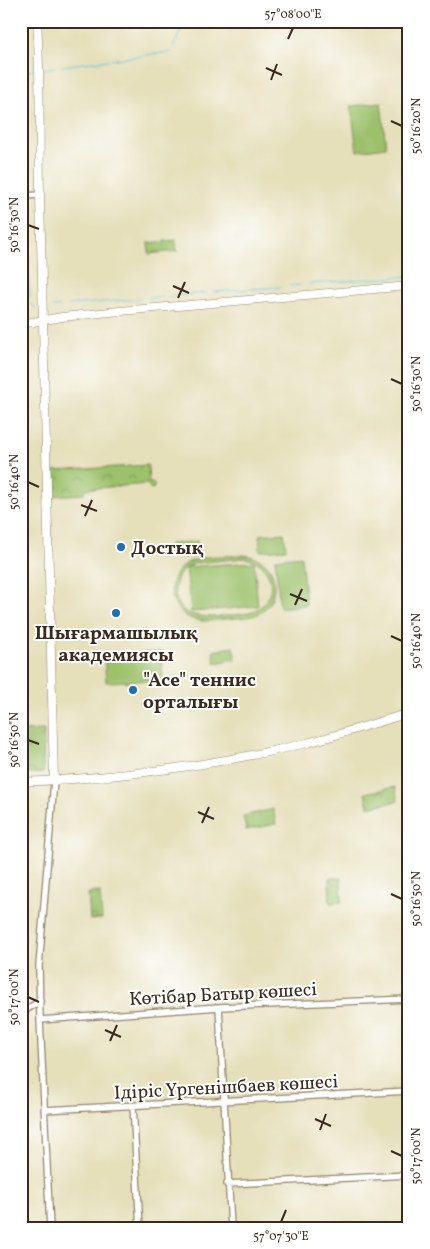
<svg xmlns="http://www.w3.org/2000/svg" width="430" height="1249" viewBox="0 0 430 1249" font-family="Vollkorn,serif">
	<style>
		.green { fill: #9cc16b; stroke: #6c7644; fill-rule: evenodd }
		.park { fill: url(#park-crowns); stroke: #6c7644 }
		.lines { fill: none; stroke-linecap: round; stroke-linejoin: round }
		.stream { stroke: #57bdd5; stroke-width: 1 }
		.street-casing { stroke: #90846c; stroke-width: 8 }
		.secondary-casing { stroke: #90846c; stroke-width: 9 }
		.street { stroke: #fff; stroke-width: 5.5 }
		.secondary { stroke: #fff; stroke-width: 8 }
		.ticks { fill: none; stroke: #3b2a1e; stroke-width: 2 }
		.poi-dot { fill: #1f6fb2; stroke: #fff; stroke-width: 2 }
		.labels { text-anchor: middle; stroke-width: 4; stroke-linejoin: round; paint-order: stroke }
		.poi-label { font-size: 19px; font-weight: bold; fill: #3b2a1e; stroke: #fff; text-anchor: start }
		.street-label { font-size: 19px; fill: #3b2a1e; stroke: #fff }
		.neatline { fill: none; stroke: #3b2a1e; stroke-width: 2 }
		.ticks-label { font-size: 12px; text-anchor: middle; fill: #3b2a1e }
	</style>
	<defs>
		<pattern id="park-crowns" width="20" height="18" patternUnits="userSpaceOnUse" patternTransform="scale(1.25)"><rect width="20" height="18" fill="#9cc16b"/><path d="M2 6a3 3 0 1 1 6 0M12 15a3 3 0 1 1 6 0" fill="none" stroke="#809d57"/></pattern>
	</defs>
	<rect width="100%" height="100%" fill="#fff"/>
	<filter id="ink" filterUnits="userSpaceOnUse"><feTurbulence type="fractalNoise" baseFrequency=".02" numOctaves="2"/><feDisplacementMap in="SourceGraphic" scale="10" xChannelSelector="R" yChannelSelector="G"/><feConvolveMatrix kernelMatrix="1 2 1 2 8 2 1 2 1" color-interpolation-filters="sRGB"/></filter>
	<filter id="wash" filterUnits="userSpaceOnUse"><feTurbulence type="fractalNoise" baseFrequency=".0096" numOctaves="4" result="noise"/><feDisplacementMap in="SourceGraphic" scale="20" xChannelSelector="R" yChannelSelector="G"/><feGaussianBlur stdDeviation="1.12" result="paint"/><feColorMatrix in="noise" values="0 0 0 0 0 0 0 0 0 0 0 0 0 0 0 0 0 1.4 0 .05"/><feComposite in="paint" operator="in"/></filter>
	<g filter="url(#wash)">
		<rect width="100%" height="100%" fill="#e5dfba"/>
		<path class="green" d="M381,102L386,147L357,151L351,106Z
			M284,533L286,549L260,551L259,535Z
			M197,541L198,555L170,557L169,544Z
			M241,555C253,555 267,560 272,573C278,588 272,608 256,615C247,618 236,618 226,619C215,620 203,623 192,619C173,612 165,589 177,572C191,553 220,557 241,555ZM244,558C276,562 281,602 249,613C227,615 177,628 175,592C175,582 179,573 186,567L191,612L258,606L254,562L187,567L196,563Z
			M301,556L306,605L280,608L275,559Z
			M233,647L236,659L215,663L213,651Z
			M161,652L163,680L106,682L104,654Z"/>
		<path class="park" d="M176,240L177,251L149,254L148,243Z
			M148,465L149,483H154V488L151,489L147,484L86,489L83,494L53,496L52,471Z
			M44,730L43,773L21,774V731Z
			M395,787L398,801L368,807L365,793Z
			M273,809L276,824L246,830L243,816Z
			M329,878H341L342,902L330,903Z
			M100,892L102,919L90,920L88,893Z"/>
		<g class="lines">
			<path class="stream" d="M61,66L171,52L185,21
				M44,69L55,67
				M25,92L24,74L28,71L35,70
				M25,100V128
				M25,136L26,166
				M27,175V191
				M27,200V203
				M28,208L29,248
				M29,256L30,297
				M309,284L409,276
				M289,286L300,285
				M213,292L281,287
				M149,298L204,293
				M30,304L36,308
				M69,305L140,299
				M53,307L60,306
				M21,332H25"/>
		</g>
	</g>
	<g filter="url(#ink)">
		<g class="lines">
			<defs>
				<path id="street" d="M21,196L40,195
					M219,1007L231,1228
					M21,1013L40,1001
					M40,1020L219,1007L409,999
					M133,1106L140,1228
					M44,1110L409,1091
					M227,1184L409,1175
					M50,1228L40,1020L39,966L54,781"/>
				<path id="secondary" d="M37,21C41,80 39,138 40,197C46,391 49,586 54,781
					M21,324L62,317L120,311L409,286
					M21,782C115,778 216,765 307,743C341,734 375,723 409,713"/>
			</defs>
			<use href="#street" class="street-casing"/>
			<use href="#secondary" class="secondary-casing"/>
			<use href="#street" class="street"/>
			<use href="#secondary" class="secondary"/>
		</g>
	</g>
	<path class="ticks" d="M288,39L293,28M266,68L282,75M271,80L277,64M391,121L402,126M28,225L39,229M173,286L189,293M178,298L185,282M391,379L402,384M28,482L39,487M81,505L97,511M85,516L92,500M290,594L307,601M295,605L302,589M391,636L402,641M28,740L39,744M198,812L214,819M202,823L209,807M391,894L402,899M28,997L39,1002M105,1030L121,1037M110,1041L117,1025M315,1119L331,1126M320,1130L326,1114M391,1151L402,1156M281,1222L286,1210"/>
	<g class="poi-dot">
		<circle cx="121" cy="547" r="5"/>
		<circle cx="116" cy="613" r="5"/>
		<circle cx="133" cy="690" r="5"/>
	</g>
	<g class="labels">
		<g class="poi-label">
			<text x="131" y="554">Достық</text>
			<text x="116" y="639" text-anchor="middle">Шығармашылық<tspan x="116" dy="22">академиясы</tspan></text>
			<text x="143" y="686">"Ace" теннис<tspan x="143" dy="22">орталығы</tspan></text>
		</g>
		<g class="street-label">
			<text transform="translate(223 993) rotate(-3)" y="7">Көтібар Батыр көшесі</text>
			<text transform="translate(226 1086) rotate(-3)" y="7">Ідіріс Үргенішбаев көшесі</text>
		</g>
	</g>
	<rect width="430" height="1249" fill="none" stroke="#fff" stroke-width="55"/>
	<rect x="28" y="28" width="374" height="1194" class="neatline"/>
	<g class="ticks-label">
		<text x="293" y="18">57°08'00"E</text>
		<text transform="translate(416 126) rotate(-90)" y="4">50°16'20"N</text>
		<text transform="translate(14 225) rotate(-90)" y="4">50°16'30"N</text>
		<text transform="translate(416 384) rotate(-90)" y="4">50°16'30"N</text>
		<text transform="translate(14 482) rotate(-90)" y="4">50°16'40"N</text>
		<text transform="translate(416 641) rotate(-90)" y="4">50°16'40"N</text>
		<text transform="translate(14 740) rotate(-90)" y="4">50°16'50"N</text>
		<text transform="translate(416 899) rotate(-90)" y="4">50°16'50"N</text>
		<text transform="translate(14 997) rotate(-90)" y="4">50°17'00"N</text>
		<text transform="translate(416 1156) rotate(-90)" y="4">50°17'00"N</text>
		<text x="281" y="1240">57°07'30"E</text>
	</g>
</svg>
